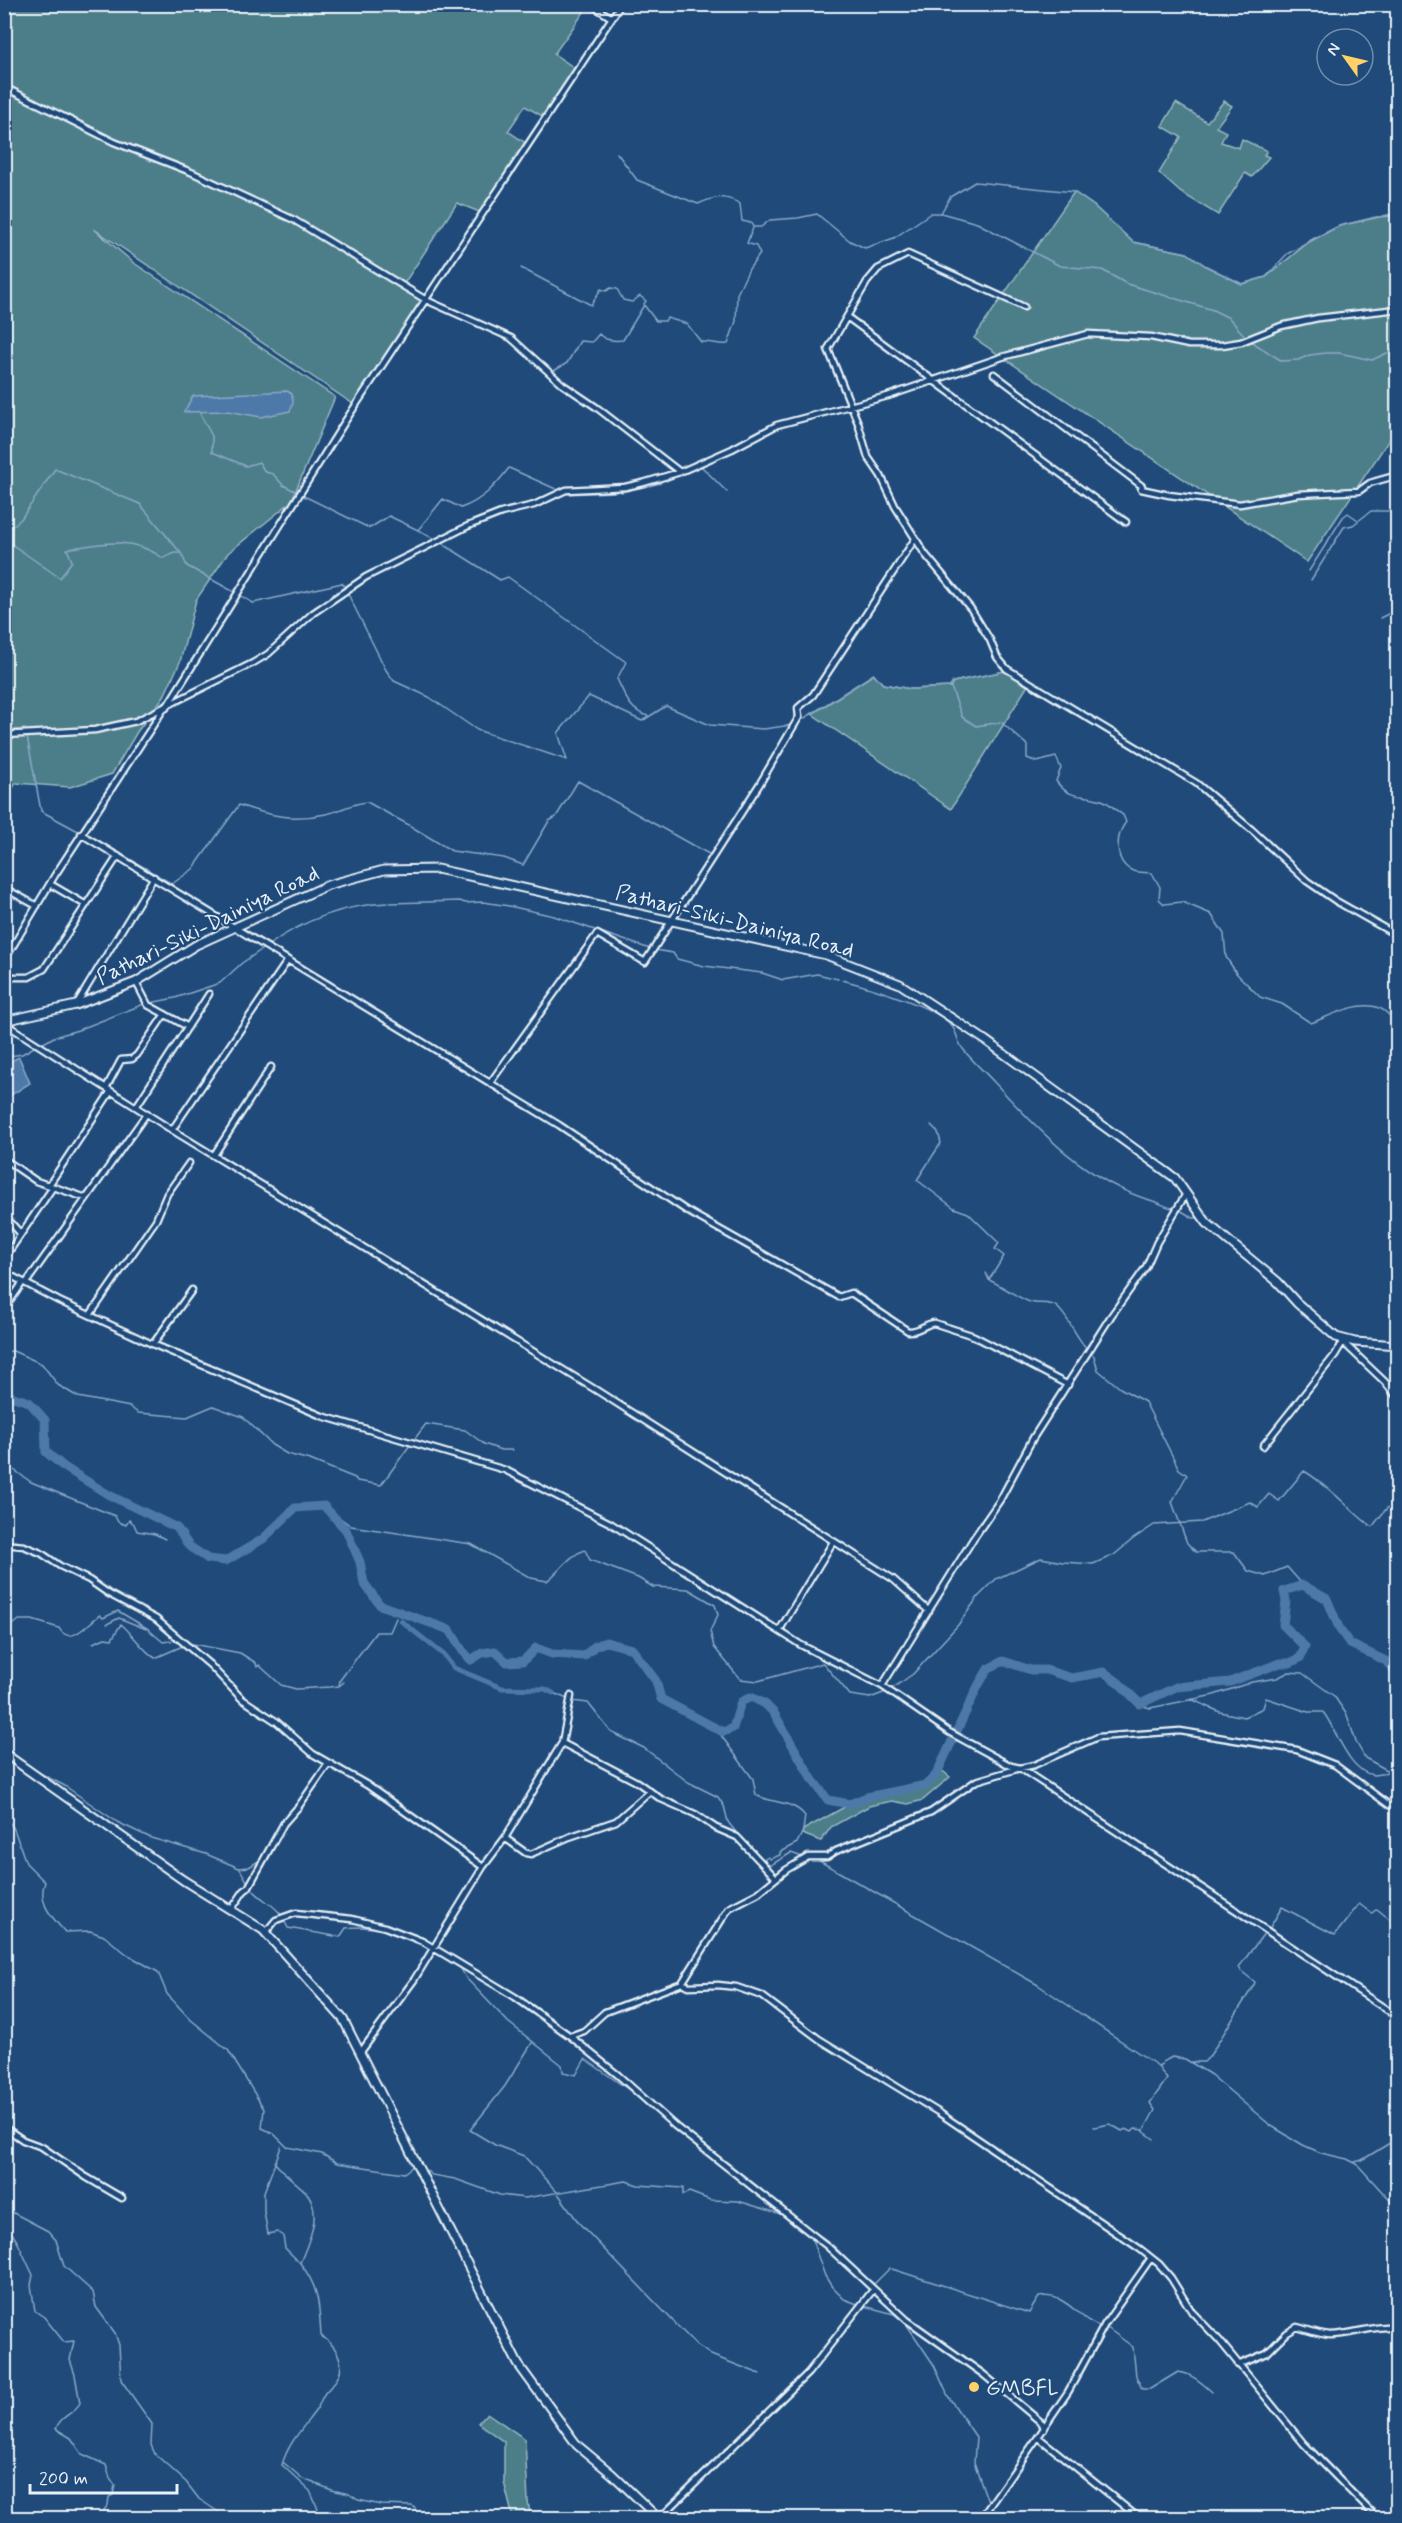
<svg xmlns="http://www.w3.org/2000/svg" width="1402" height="2523" viewBox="0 0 1402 2523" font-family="Mynerve,sans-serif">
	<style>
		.green { fill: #4c7e89; stroke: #9ab8c0; stroke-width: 1.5 }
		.water { fill: #4d79a8; stroke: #8ba9c8; stroke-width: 1.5 }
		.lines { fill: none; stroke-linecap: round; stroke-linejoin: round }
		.stream { stroke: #8ba9c8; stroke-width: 1.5 }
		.canal { stroke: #4d79a8; stroke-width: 5 }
		.river { stroke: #4d79a8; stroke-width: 9 }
		.street-casing { stroke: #e8f1f8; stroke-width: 9 }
		.secondary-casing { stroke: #e8f1f8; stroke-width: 11 }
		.street { stroke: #1f4a7a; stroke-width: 4.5 }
		.secondary { stroke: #1f4a7a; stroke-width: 7 }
		.poi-dot { fill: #ffd166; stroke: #1f4a7a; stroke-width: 2 }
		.labels { text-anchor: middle; stroke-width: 4.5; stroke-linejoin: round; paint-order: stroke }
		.street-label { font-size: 22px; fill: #e8f1f8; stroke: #1f4a7a }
		.poi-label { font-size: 22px; fill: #e8f1f8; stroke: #1f4a7a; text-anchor: start }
	</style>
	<rect width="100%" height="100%" fill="#1f4a7a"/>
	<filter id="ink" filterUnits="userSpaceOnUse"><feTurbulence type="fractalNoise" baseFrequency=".0167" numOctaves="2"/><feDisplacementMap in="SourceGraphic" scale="12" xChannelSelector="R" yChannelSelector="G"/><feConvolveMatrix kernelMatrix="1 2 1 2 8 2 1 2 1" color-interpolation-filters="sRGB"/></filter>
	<g filter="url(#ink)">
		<path class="green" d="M5,5H589L554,54L576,69L542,116L525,106L508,131L527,144L482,213L457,203L403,285L426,300L356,406L94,229L134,263L335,397L291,502L228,553L196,600L180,662L164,696L137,732L112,774L70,787L16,783L5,801Z
			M1224,101L1232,106L1216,127L1226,132L1221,142L1239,148L1242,139L1267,151L1264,155L1269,157L1252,177L1245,173L1218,215L1180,192L1159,173L1181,137L1162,126L1176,103L1207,122Z
			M1074,192L1094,206L1133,242L1187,253L1206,266L1242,284L1266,277L1311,240L1339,226L1397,213V428L1307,562L974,338Z
			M1009,670L1030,682L951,809L812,714L874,674L883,684L911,689L950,687L953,682Z
			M939,1768L950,1777L923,1800L908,1804L892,1801L869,1806L831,1827L821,1841L802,1834L803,1830L850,1804L867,1797L926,1785Z
			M487,2413L525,2439L528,2502L531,2518H513L504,2482V2442L478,2423Z"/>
		<path class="water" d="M287,391L292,394L293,403L290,411L261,417L228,411L184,412L193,396Z
			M19,1057L30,1083L5,1099V1064Z"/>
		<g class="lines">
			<path class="stream" d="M617,153L637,180L698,204C714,197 724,194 740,204L742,221L751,223L753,227H761L770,220L798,218L817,214L850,241L865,248L894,238L931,213H941L977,223L1060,266L1102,270L1127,284L1213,310L1229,318L1244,335
				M941,213L950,197L975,182L1074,192L1094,206L1133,242L1187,253L1206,266L1242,284L1266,277L1287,254L1339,226L1376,217L1398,216
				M521,268L591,305L601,289L606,291L611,288L617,289L623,300L632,302L640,296L646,301L644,304
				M1249,340L1282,361L1298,360L1310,355L1326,353H1339L1372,360L1398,348
				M552,372L567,363L580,341L592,342L599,334C605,341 615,341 623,340L644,305L656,321H665L667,318L687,324L701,342C709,341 718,345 728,344L736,321L737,294L749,269L760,254L756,246L747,243L753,228
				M199,412L212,436V452L246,466L259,462L265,472L273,474L283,485L297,492
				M666,481L701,466L727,492
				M621,492L661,483
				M565,494L617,492
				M302,495L367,527L370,528L389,516L418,530L443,499L461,508C483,500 495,486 509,468L558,490
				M418,530L436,540
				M4,533L21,519L55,469L140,504L180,552
				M440,542L500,580L508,577L626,662L617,679C625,695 629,711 648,716
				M4,543L7,541L60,578L72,561L67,549C102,543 131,536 163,558L175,553H181L187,566L236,593
				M1309,571L1343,517L1348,513L1358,520
				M1311,580L1344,527L1353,525L1371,511H1398
				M347,592L386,670L394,681L429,697L477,730L567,760L558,733L589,696L642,721L666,706L710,725L764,729L792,725
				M240,595L253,603L342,583L345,588
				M1380,618L1390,613L1398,615
				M951,686L953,682L1005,671
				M800,721L874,674L883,684L911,689L951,687L962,717L976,726L1001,722L1027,745V758L1037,762L1056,757L1061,768L1056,781C1070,801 1084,793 1104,801C1111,804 1116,811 1123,815L1126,822C1115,836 1114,863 1133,871C1139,873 1146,872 1152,873L1160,887L1159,899L1164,904L1182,902L1211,914L1224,934L1226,957L1237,974L1260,997L1282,1004L1311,1023C1330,1016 1359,1000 1379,1008C1386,1010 1392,1019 1398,1023
				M4,731L25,729L26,731
				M27,736L41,811L80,832
				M86,833L172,884L193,869L239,805C270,816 293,821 326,814C340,811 352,803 367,802L407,824L452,851L504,858L523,865L549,821L556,817L578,781L692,845L711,855L712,853
				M390,903L460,901L465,903L483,902L509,906L554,916L650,949
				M269,945C303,920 345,905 387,903
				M655,950L673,953L677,959L704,966L762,973L783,980L817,974L838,979
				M842,980C866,986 937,1007 951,1025C957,1031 957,1042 963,1049C972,1061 984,1071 994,1082C1039,1131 1088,1183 1153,1201C1161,1203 1166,1208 1174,1208
				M150,1003L175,998L220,983L242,963L264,948
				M42,1044L54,1037L78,1030L144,1004
				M4,1057L22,1054L36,1046
				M931,1125L938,1132L941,1143L917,1180L954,1208L968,1213L999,1243L995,1249L1004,1256L989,1280
				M1180,1210L1193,1218H1201
				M986,1273L989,1280C1003,1286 1016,1297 1030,1302C1039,1305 1049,1301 1057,1307C1070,1319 1075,1336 1087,1349
				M1262,1273L1283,1293
				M1299,1309L1324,1331
				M1345,1348L1375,1376L1398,1405
				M4,1352L13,1351L42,1364L58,1385L78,1397L130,1407L138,1413L187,1417L213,1406L243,1417L272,1445L287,1454L310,1460L355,1478L357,1481L381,1485L410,1445
				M1090,1352L1094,1356L1098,1370L1120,1388L1145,1402L1179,1469L1187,1475L1172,1502L1187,1543L1196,1552H1234L1248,1571L1265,1576L1287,1567L1303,1585
				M413,1441L426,1424L465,1430L484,1444L501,1450H513
				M4,1463L31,1482L115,1516L118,1522L126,1525L129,1520L134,1524L137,1531L155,1534L165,1539
				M324,1506L351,1526L471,1544L531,1578L547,1581C560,1571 569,1555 585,1550L590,1560L638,1578L653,1587L688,1589L715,1605L718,1615L710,1631L714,1647L740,1679L758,1681L823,1663L850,1695L870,1698L886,1692
				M107,1624L119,1618L146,1629
				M150,1631L163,1642L183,1639
				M4,1632L19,1620H32L59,1628C70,1648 89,1622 100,1615L103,1618L118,1611L150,1630
				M93,1643L105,1638L112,1639L121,1624C133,1634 142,1650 155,1658L185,1645
				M188,1643L240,1653L256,1663L257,1667L259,1665L281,1685L296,1689L330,1687L339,1686L344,1682
				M339,1686L340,1680L376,1632H390L396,1618
				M890,1690L913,1674L958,1625L978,1597L996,1579L1041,1558L1063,1562L1093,1564L1114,1555L1133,1539L1154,1525L1202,1522L1250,1502L1258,1507L1269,1494L1279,1501L1304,1471C1329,1485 1349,1510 1372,1527L1387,1508L1390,1507L1398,1512
				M553,1693L572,1701L588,1703L611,1732L644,1748L688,1782L718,1797L724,1806L728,1822L739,1836
				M1191,1699L1220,1712L1244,1717L1263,1708L1266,1698L1308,1712H1323C1337,1730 1348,1771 1373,1775C1377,1775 1384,1773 1387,1772
				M1140,1705L1150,1708L1214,1695L1252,1682L1277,1678L1289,1672L1302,1673L1334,1696L1347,1715L1356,1742L1365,1758L1398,1776
				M717,1730L753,1779L756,1795C772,1804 793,1800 805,1816L803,1830
				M4,1746L26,1765
				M30,1768L65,1786L117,1822L151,1838L206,1854L239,1868L249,1867L263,1858
				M4,1815L14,1829L26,1863L45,1882C37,1903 52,1917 65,1932L90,1931L104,1936L128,1955L158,1972L167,1994L190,2019L228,2050L264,2109L262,2128L273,2133L287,2147L322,2154L337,2163L404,2173L413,2166
				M267,1858L285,1825
				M816,1859L1038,1985L1158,2066L1162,2064
				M762,1861L768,1857L770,1859L780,1855V1852L797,1843L803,1831
				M765,1863L769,1866L791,1853L805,1858
				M240,1869L248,1883
				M251,1887C258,1899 275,1904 281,1915
				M284,1920L288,1928L340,1937L346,1928C377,1924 399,1933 427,1946
				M1269,1929L1282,1907L1335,1935L1359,1904L1372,1913L1377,1909L1398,1926
				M1272,1937L1361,1995
				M443,1956L460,1967L466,1978L508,2022L562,2065L563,2072L576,2075L585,2059L629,2090L654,2112
				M1385,2011L1398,2022
				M532,2043L505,2086L470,2130L495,2145L524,2156L557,2192L579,2223L695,2344L711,2355L760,2374
				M1163,2062L1172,2057L1185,2059L1211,2075L1270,2125L1303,2145L1321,2153L1347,2159L1357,2164L1394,2205L1398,2220
				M1191,2062H1204L1209,2057L1254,1985L1255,1982L1241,1971L1239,1967L1265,1932
				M1094,2127L1110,2124L1122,2131L1126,2129L1132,2132L1135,2129L1144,2130L1155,2110L1150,2103L1167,2079L1158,2067
				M1143,2131L1154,2139
				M281,2147L264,2192V2212L268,2234L277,2232L283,2236L285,2248L300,2263
				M1355,2162L1362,2160L1398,2138
				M275,2163C284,2174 296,2182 306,2192C324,2213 308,2242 300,2263C320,2288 319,2306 321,2336C334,2343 345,2360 339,2375C336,2382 330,2387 325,2393C321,2398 320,2405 316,2410C303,2428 288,2443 282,2465L310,2491L322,2518
				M423,2168L432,2175L455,2179L500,2195L525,2198L626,2181L638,2185L683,2188V2195L689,2192L710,2200L738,2201L784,2215L792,2224L811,2237L825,2276L832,2287L844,2299L860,2305
				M4,2208L48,2231L56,2240L64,2266L93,2292L96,2307L115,2333L119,2345L121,2380L152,2424L151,2445L155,2454L186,2482L199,2499L220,2513L236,2518
				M4,2220L18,2243L33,2275L31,2285L35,2311L44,2317L64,2342L74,2341L70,2360L75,2375L80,2403C74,2414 60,2416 56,2429L71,2438L82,2454L106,2465L110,2478L115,2485L113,2495L109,2497L108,2505L104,2510L105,2518
				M814,2233C838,2243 851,2270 874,2284L890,2268
				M1398,2235L1395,2242L1398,2252
				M892,2269L1029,2313L1039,2297C1067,2291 1079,2322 1102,2327
				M864,2306L894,2314L907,2325L934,2365L948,2396L976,2437L974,2462L989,2505
				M1106,2327L1133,2347L1136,2376L1142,2389H1150L1178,2372C1191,2373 1202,2383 1212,2392
				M284,2463L303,2479L332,2490L349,2494L358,2500L381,2505L412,2506L415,2508L419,2518
				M990,2509L996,2518"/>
			<path class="canal" d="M1368,483L1375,479L1390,475
				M401,1621L444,1655L454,1668L502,1688L545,1689L553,1693"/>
			<path class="river" d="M4,1394L29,1402L45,1420L46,1452L64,1467L109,1495L177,1528L189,1546L208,1559L226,1561L263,1539L295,1508L324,1506L346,1530L360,1562L364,1583L380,1605L450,1630L462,1650L471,1660L482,1653L495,1651L507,1662L523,1661L536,1648L552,1654L584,1656L595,1646L606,1642L632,1649L656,1681L661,1699L723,1732L733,1728L741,1702L751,1697L765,1704L774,1713L812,1779L828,1800L850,1804L867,1797L926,1785L936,1775L978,1686L988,1669L1003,1661L1031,1670H1046L1072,1678L1104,1672L1119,1683L1140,1704L1176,1687L1230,1682L1280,1663H1290L1300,1658L1305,1647L1283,1625L1286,1601L1284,1591L1303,1585L1327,1599L1340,1630L1350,1644L1386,1661L1398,1675"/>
			<defs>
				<path id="street" d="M590,4L612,18
					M4,87L114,142L191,172L294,220L426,300L511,338L562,384L596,407L680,472
					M1024,307L908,254L878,269L867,282L828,349L858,423L868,457L881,476L895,506L925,554L971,609L990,640L997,657L1007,669L1196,783L1252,830L1307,881L1336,901L1398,936
					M847,317L1126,522
					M994,374L1142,486
					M1141,489L1169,495L1240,504L1298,494L1359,491L1370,483L1398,475
					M166,708L344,423L621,4
					M4,735L95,730L136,721L253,663L268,654L313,613L366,577L468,526L501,513L534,505L566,490L625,487L643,483L680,472L732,449L777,425L888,396L1002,357L1088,334L1151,337L1189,345H1222L1241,342L1281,326L1318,318L1398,309
					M81,834L559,1125L687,1211L839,1297L851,1293L908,1331C919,1332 924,1324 934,1323L974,1336L1068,1385
					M50,884L86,905
					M4,888L37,906
					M4,961L55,875L163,710
					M4,977H29L44,969L118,856
					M136,982L148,1005L188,1027
					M76,1005L154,877
					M4,1023L172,1130L596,1390L893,1579L929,1611
					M490,1083L597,934L645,962L759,785L799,717L798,708L813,695L915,539
					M106,1088L121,1060L132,1059L137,1055L165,1014
					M136,1107L209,994
					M172,1130L288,960
					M214,1155L271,1067
					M4,1159L36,1181L86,1198
					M49,1185L111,1091
					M4,1215L20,1233
					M4,1259L53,1187
					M4,1272L59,1301L150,1343L322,1416L505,1470L610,1523L801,1645L882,1686L949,1732L1011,1766L1020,1768L1034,1765L1098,1737L1180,1731L1297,1750L1335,1765L1389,1805L1398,1808
					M26,1283L147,1113
					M4,1310L23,1282
					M90,1315L156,1220L167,1194L189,1163
					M153,1344L192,1290
					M1263,1446L1335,1355L1344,1340L1345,1344L1385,1382L1398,1398
					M4,1544L24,1546L41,1553L60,1566L89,1580L109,1594L156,1619L210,1665L242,1699L277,1722L313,1754L367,1785L483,1867
					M779,1631L833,1542
					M882,1686L973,1539L1000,1500L1033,1438L1111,1316L1146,1267L1157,1242L1186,1194
					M562,1743L571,1696
					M505,1838L562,1743L637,1782L661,1799L695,1814L716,1828L737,1837L776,1878
					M231,1910L244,1891L248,1888L284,1823L299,1806L328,1764
					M265,1933L276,1920L296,1913L352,1919L385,1927L422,1941L515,1997L570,2036L618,2075L675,2126L827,2246L907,2320L983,2374L1042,2423L1044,2428L1038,2437L981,2518
					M682,1983L689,1986L718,1985L736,1987L762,1996L819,2039L938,2112L1140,2249L1159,2264L1171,2278L1192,2312L1219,2340L1304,2444L1377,2518
					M570,2036L584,2031L605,2012L682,1983L729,1908L758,1893L786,1870L808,1857H827L836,1851L931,1812L976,1781L1020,1768L1398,2017
					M360,2053L414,1980L483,1867L505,1838L526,1853L531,1854L569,1837L616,1821L650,1791
					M4,2127L23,2140L42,2147L86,2177L122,2198
					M1238,2365L1267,2353L1287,2333L1297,2327C1308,2330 1318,2334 1330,2335C1353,2335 1372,2325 1398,2327
					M1044,2427L1068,2392L1105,2324L1151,2258
					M1038,2437L1139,2518
					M660,2518L808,2373L873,2290"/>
				<path id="secondary" d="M4,1021L76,1005L136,982L196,945L328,885L384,870L437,869L826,955L900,984L985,1040L1175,1178L1207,1223L1278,1282L1297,1303L1336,1337L1355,1342L1398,1345
					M4,1753L183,1880L263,1930L343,2019L518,2364L577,2445L612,2474L658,2518"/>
			</defs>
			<use href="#street" class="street-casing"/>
			<use href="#secondary" class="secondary-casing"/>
			<use href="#street" class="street"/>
			<use href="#secondary" class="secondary"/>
		</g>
	</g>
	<circle class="poi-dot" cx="974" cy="2387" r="6"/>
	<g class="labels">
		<g class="street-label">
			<text transform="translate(735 920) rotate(14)" y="8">Pathari-Siki-Dainiya Road</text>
			<text transform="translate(207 924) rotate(-26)" y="8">Pathari-Siki-Dainiya Road</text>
		</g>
		<g class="poi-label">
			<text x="986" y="2395">GMBFL</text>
		</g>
	</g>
	<rect width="1402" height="2523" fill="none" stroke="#1f4a7a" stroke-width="24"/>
	<rect x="12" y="12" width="1378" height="2499" fill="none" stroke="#e8f1f8" stroke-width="2" filter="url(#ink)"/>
	<g transform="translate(1345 57) rotate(304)"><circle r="28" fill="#1f4a7a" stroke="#6f8dac" stroke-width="1.5"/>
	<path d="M0-4.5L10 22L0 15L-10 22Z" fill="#ffd166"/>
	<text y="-9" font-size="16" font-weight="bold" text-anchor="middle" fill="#e8f1f8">N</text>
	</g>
	<path d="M30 2484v9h147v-9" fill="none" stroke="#e8f1f8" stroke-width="3"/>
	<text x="39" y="2484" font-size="18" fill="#e8f1f8" stroke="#1f4a7a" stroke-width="4.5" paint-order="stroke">200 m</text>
</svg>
